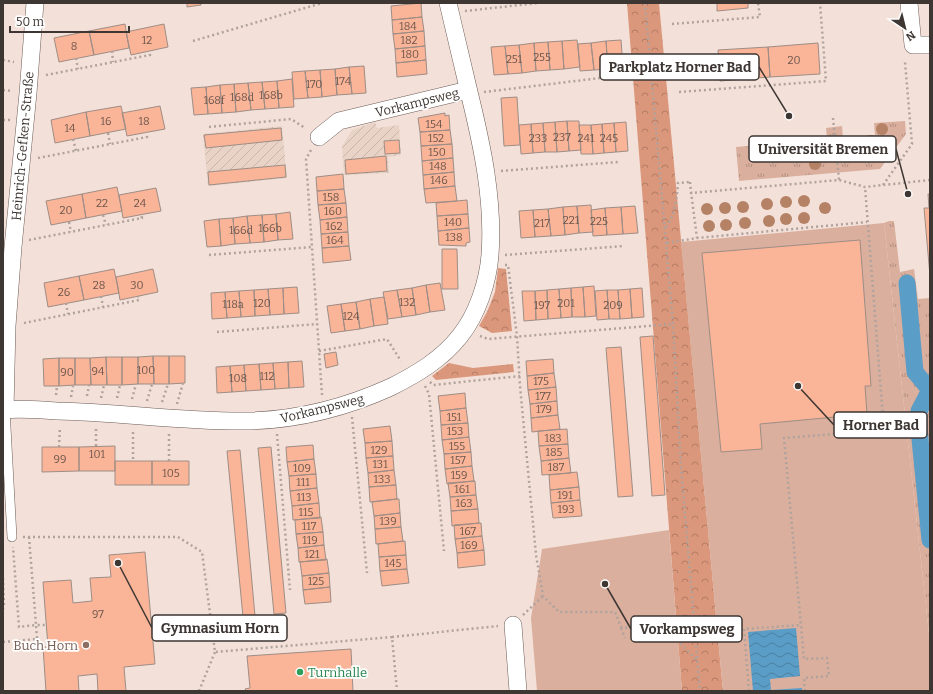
<svg xmlns="http://www.w3.org/2000/svg" width="933" height="694" viewBox="0 0 933 694" font-family="Bitter,serif">
	<style>
		.industrial { fill: url(#industrial-furrows) }
		.grass { fill: url(#grass-tufts) }
		.forest { fill: url(#forest-crowns) }
		.green { fill: #daaf9e }
		.water { fill: url(#water-waves) }
		.lines { fill: none; stroke-linecap: round; stroke-linejoin: round }
		.canal { stroke: #5a9dc6; stroke-width: 17 }
		.building { fill: #fab497; stroke: #9e8d86 }
		.lane-casing { stroke: #6c5c56; stroke-width: 10 }
		.street-casing { stroke: #6c5c56; stroke-width: 18 }
		.path { stroke: #b0a29c; stroke-width: 2.5; stroke-dasharray: 2 3; stroke-linecap: butt }
		.lane { stroke: #fff; stroke-width: 9 }
		.street { stroke: #fff; stroke-width: 17 }
		.tree { fill: #b68266 }
		.education-dot { fill: #8d6e63; stroke: #fff; stroke-width: 1.5 }
		.leisure-dot { fill: #2e9e5b; stroke: #fff; stroke-width: 1.5 }
		.labels { text-anchor: middle; stroke-width: 3.5; stroke-linejoin: round; paint-order: stroke }
		.number-label { font-size: 11px; fill: #6c564c }
		.street-label { font-size: 13px; fill: #3d3633; stroke: #fff }
		.education-label { font-size: 13px; fill: #785e54; stroke: #fff; text-anchor: end }
		.leisure-label { font-size: 13px; fill: #27864d; stroke: #fff; text-anchor: start }
		.leader { fill: none; stroke: #3d3633; stroke-width: 1.5 }
		.callout-dot { fill: #3d3633; stroke: #fff; stroke-width: 1.5 }
		.callout { fill: #fff; stroke: #3d3633; stroke-width: 1.5 }
		.callout-label { font-size: 14px; text-anchor: middle; font-weight: bold; fill: #3d3633 }
	</style>
	<defs>
		<pattern id="industrial-furrows" width="10" height="10" patternUnits="userSpaceOnUse"><rect width="10" height="10" fill="#e8d3c6"/><path d="M-1 1l2-2M0 10L10 0M9 11l2-2" fill="none" stroke="#c8b6ab"/></pattern>
		<pattern id="grass-tufts" width="24" height="20" patternUnits="userSpaceOnUse"><rect width="24" height="20" fill="#daaf9e"/><path d="M3 7l-1-3M5 7V3M7 7l1-3M15 17l-1-3M17 17v-4M19 17l1-3" fill="none" stroke="#b28f81"/></pattern>
		<pattern id="forest-crowns" width="20" height="18" patternUnits="userSpaceOnUse"><rect width="20" height="18" fill="#db977b"/><path d="M2 6a3 3 0 1 1 6 0M12 15a3 3 0 1 1 6 0" fill="none" stroke="#b37c65"/></pattern>
		<pattern id="water-waves" width="16" height="10" patternUnits="userSpaceOnUse"><rect width="16" height="10" fill="#5a9dc6"/><path d="M0 5q4-4 8 0t8 0" fill="none" stroke="#4c81a1"/></pattern>
	</defs>
	<rect width="100%" height="100%" fill="#f3e1d9"/>
	<path class="industrial" d="M375,122L377,128L399,125L401,155L388,157L389,173L344,175L342,146L352,130Z
		M282,126L287,178L208,186L203,134Z"/>
	<path class="grass" d="M905,121L906,134L880,169L739,181L736,147L827,139L826,128L842,126L843,138L875,135L874,123Z
		M889,221H894L900,272L914,269L918,299L930,298V643L884,223Z"/>
	<path class="forest" d="M627,3H659L723,691H682Z
		M498,268L506,269L512,331L492,333L479,326L487,312L495,292Z
		M449,363L473,368L513,364L514,372L436,380L432,376Z"/>
	<path class="green" d="M884,223L930,643V691H723L681,242Z
		M669,530L682,691H537L531,618L542,549Z"/>
	<path class="water" d="M796,628L800,676L770,679L771,690L802,688V691H753L748,632Z"/>
	<g class="lines">
		<path class="canal" d="M907,283L915,372L930,390L919,411V429L930,540"/>
	</g>
	<path class="building" d="M187,3H201V5L187,7Z
		M421,3L422,17L392,20L391,6Z
		M717,3H748V8L717,11Z
		M422,17L424,31L393,34L392,20Z
		M125,24L129,48L94,55L89,31Z
		M164,24L168,47L131,55L126,32Z
		M89,31L94,55L59,62L54,38Z
		M424,31L425,46L395,49L393,34Z
		M577,40L580,67L564,69L562,41Z
		M621,40L623,67L608,69L606,41Z
		M562,41L564,69L550,70L548,42Z
		M606,41L608,69L594,70L591,43Z
		M548,42L550,70L536,71L534,43Z
		M534,43L536,71L522,73L519,45Z
		M591,43L594,70L580,71L578,44Z
		M818,43L820,74L770,77L768,47Z
		M519,45L522,73L508,74L505,46Z
		M425,46L426,60L396,63L395,49Z
		M505,46L508,74L494,75L491,47Z
		M768,47L770,77L720,81L718,50Z
		M426,60L427,74L397,77L396,63Z
		M364,66L366,93L352,94L349,67Z
		M349,67L352,94L337,95L335,69Z
		M335,69L337,95L322,97L320,70Z
		M320,70L322,97L308,98L305,71Z
		M305,71L308,98L294,99L292,72Z
		M292,79L294,107L279,108L277,81Z
		M277,81L279,108L265,109L262,82Z
		M262,82L265,109L251,110L248,83Z
		M248,83L251,110L236,112L234,84Z
		M234,84L236,112L222,113L220,85Z
		M220,85L222,113L208,114L206,87Z
		M206,87L208,114L194,115L191,88Z
		M517,97L520,145L504,146L501,98Z
		M121,106L126,129L90,136L86,112Z
		M160,106L165,129L127,136L122,113Z
		M86,112L90,136L55,143L51,120Z
		M445,113V116L449,115L450,130L420,132L418,118Z
		M567,121L569,151L557,152L555,122Z
		M567,121H579L581,150L569,151Z
		M555,122L557,152H545L543,123Z
		M626,122L628,151L616,152L614,123Z
		M543,123L545,152L533,153L531,124Z
		M614,123L616,152L604,153L602,124Z
		M531,124L533,153L521,154L519,125Z
		M602,124L604,153L593,154L591,125Z
		M579,125H591L593,154H581Z
		M281,128L282,140L206,148L204,135Z
		M450,130L452,144L421,146L420,132Z
		M399,140L400,153L385,154L384,141Z
		M452,144L453,158L422,161L421,146Z
		M386,156L387,171L346,174L345,160Z
		M453,158L454,172L423,175L422,161Z
		M285,165L286,177L209,185L208,172Z
		M454,172L455,186L424,189L423,175Z
		M343,174L344,189L317,191L316,177Z
		M455,186L457,201L426,203L424,189Z
		M117,187L122,211L86,218L82,194Z
		M156,188L161,211L123,218L119,195Z
		M344,189L346,203L318,205L317,191Z
		M82,194L86,218L51,225L46,201Z
		M928,194H930V276L924,208H929Z
		M467,200L468,214L437,216L436,203Z
		M346,203L347,217L320,220L318,205Z
		M591,205L593,232L579,233L577,206Z
		M577,206L579,233L565,235L563,207Z
		M635,206L638,233L623,234L621,207Z
		M563,207L565,235L551,236L548,209Z
		M621,207L623,234L607,235L605,208Z
		M605,208L607,235L593,236L591,210Z
		M548,209L551,236L535,237L533,210Z
		M533,210L535,237L521,238L519,211Z
		M290,212L293,239L278,240L276,214Z
		M276,214L278,240L264,242L262,215Z
		M468,214L469,228L438,231L437,216Z
		M262,215L264,242L250,243L247,216Z
		M247,216L250,243L235,244L233,218Z
		M347,217L348,232L321,234L320,220Z
		M233,218L235,244L221,246L219,219Z
		M219,219L221,246L207,247L204,221Z
		M469,228L470,242L466,243V246L439,245L438,231Z
		M348,232L349,246L322,248L321,234Z
		M860,240L871,386H865L867,414L760,424L762,449L721,452L702,253Z
		M349,246L351,260L323,263L322,248Z
		M442,249H457L458,289H442Z
		M114,269L119,293L84,300L79,276Z
		M153,269L158,292L120,300L116,277Z
		M79,276L84,300L48,307L44,283Z
		M440,283L445,310L430,312L426,285Z
		M426,285L430,312L416,315L412,288Z
		M594,286L596,316L585,317L583,287Z
		M297,287L299,313L284,314L283,288Z
		M583,287L585,317H572L571,288Z
		M283,288L284,314L270,315L268,289Z
		M412,288L416,315L402,317L397,290Z
		M571,288L572,317L561,318L559,289Z
		M642,288L644,317L632,318L630,289Z
		M268,289L270,315L255,316L254,290Z
		M559,289L561,318L548,319L547,290Z
		M630,289L632,318L620,319L618,290Z
		M254,290L255,316L241,317L239,291Z
		M397,290L402,317L388,319L383,292Z
		M547,290L548,319L536,320L535,291Z
		M607,290L609,319L597,320L595,291Z
		M607,290H618L620,319H609Z
		M239,291L241,317L227,318L225,292Z
		M522,291H535L536,320L524,321Z
		M225,292L227,318L212,319L211,293Z
		M384,297L388,324L374,326L370,299Z
		M370,299L374,326L360,329L356,302Z
		M356,302L360,329L345,331L341,304Z
		M341,304L345,331L331,333L327,306Z
		M653,336L665,495L652,496L640,337Z
		M621,347L633,496L618,497L606,348Z
		M336,352L338,365L326,368L324,354Z
		M153,356L154,384H138V357Z
		M153,356H169V384H154Z
		M169,356H185V383L169,384Z
		M106,357L107,385H91L90,358Z
		M106,357H122V385H107Z
		M122,357H138V384L122,385Z
		M59,358V386H44L43,359Z
		M59,358H75V385L59,386Z
		M75,358H90L91,385H75Z
		M553,359L554,373L527,376L526,361Z
		M302,361L304,387L289,388L288,362Z
		M288,362L289,388L275,389L273,363Z
		M273,363L275,389L261,390L259,364Z
		M259,364L261,390L246,391L244,365Z
		M244,365L246,391L232,392L230,366Z
		M230,366L232,392L217,393L216,367Z
		M554,373L556,387L528,390L527,376Z
		M556,387L557,401L530,404L528,390Z
		M465,393L466,408L440,411L438,396Z
		M557,401L558,415L531,418L530,404Z
		M466,408L468,423L441,425L440,411Z
		M558,415L560,429L532,432L531,418Z
		M468,423L469,437L442,440L441,425Z
		M390,426L392,441L365,443L363,429Z
		M567,429L568,444L539,446L538,431Z
		M469,437L471,452L444,454L442,440Z
		M392,441L393,456L366,458L365,443Z
		M568,444L569,458L541,461L539,446Z
		M313,445L314,459L287,462L286,447Z
		M115,446V471H79V447Z
		M42,447H79V471L42,472Z
		M271,447L286,613L274,614L258,448Z
		M240,450L255,616L243,617L227,451Z
		M471,452L472,466L445,469L444,454Z
		M393,456L394,470L368,473L366,458Z
		M569,458L571,473L542,475L541,461Z
		M314,459L316,474L289,476L287,462Z
		M115,461H152V485H115Z
		M152,461H189V485H152Z
		M472,466L474,481L447,484L445,469Z
		M394,470L396,485L369,487L368,473Z
		M577,472L579,487L550,490L549,475Z
		M316,474L317,488L290,491L289,476Z
		M474,481H475L476,495L450,497L448,483Z
		M396,485L397,499L370,502L369,487Z
		M579,487L580,500L551,503L550,490Z
		M317,488L319,503L292,506L290,491Z
		M476,495L478,509L451,511L450,497Z
		M397,499H399L400,513L374,516L372,502Z
		M580,500L582,516L553,518L551,503Z
		M319,503L320,518L293,520L292,506Z
		M478,509L479,523L452,526L451,511Z
		M400,513L401,527L375,529L374,516Z
		M321,517L323,532L296,534L295,520Z
		M481,523L482,536L455,539L454,525Z
		M401,527L403,541L376,544L375,529Z
		M323,532L324,545L298,548L296,534Z
		M482,536L484,550L457,553L455,539Z
		M405,541L406,555L379,557L378,544Z
		M324,545L326,560L299,562L298,548Z
		M484,550L485,565L458,568L457,553Z
		M145,552L155,664L124,667L126,691H98L97,674L78,676L79,691H46L43,647H48L43,582L71,580L73,603L92,601L90,578L111,577L109,555Z
		M406,555L407,569L380,571L379,557Z
		M327,559L329,573L302,576L300,562Z
		M407,569L409,583L382,586L380,571Z
		M329,573L330,587L303,590L302,576Z
		M330,587L331,602L305,604L303,590Z
		M351,649L353,691H246L245,689L250,688L247,656Z"/>
	<g class="lines">
		<defs>
			<path id="lane" d="M5,409L12,537"/>
			<path id="street" d="M909,3L913,45H930
				M319,137L339,121L468,90
				M5,409L7,326L13,247L28,93L35,3
				M3,410C20,408 39,410 57,411C120,412 183,422 247,421C296,420 347,407 391,387C417,374 442,359 460,336C477,315 488,282 490,255C494,200 482,145 469,92C462,62 455,33 448,3
				M513,625L518,691"/>
		</defs>
		<use href="#lane" class="lane-casing"/>
		<use href="#street" class="street-casing"/>
		<path class="path" d="M645,3L673,324L681,467L700,691
			M465,11L538,3
			M672,24L760,17L758,3
			M193,41L322,3
			M112,51L113,62
			M76,58L78,69
			M3,60L14,62
			M46,75L150,55L149,51
			M3,90L12,91
			M484,92L617,76
			M679,92L826,81L820,3H824
			M833,118L839,180
			M3,120H10
			M209,127L291,119L305,128
			M108,133L110,144
			M73,139L76,151
			M311,150L306,159L322,395
			M38,158L147,137L146,132
			M501,171L618,162
			M690,182L691,193L839,180L865,187L930,180
			M883,185L912,144L905,62L906,60
			M691,192L697,238
			M103,215L106,225
			M69,222L71,232
			M666,227C675,216 677,197 678,183L690,182
			M29,240L142,218L141,215
			M667,243L697,238L867,222
			M209,255L312,247
			M505,255L624,246
			M505,265H508L517,336L520,386L536,555L543,596L559,612H615L621,627L670,633L698,661
			M101,296L103,307
			M66,303L68,314
			M24,323L139,300L138,296
			M217,332L317,324
			M480,336L488,339L673,324
			M319,351L387,339L401,361
			M430,382L433,385L520,376
			M425,386L429,394L444,551
			M56,395L57,386
			M87,396L89,385
			M71,397L73,386
			M101,398L104,385
			M117,398L120,385
			M132,399L136,384
			M147,401L152,384
			M162,402L168,384
			M177,404L183,383
			M352,417L367,573
			M96,429V447
			M133,432V461
			M277,434L290,590
			M59,447L60,427
			M169,461V434
			M23,537H178L202,552L215,652L392,637L397,691
			M29,537L36,625H46
			M3,578L4,607L3,609
			M523,615L543,596
			M621,628L625,638
			M392,637L498,626
			M3,642L37,639L36,625L19,627L13,547
			M199,691L215,652
			M749,691L744,629L801,625
			M805,691L804,678L829,676L827,658L804,659L784,438L884,430L865,187"/>
		<use href="#lane" class="lane"/>
		<use href="#street" class="street"/>
	</g>
	<g class="tree">
		<circle cx="882" cy="129" r="6"/>
		<circle cx="871" cy="141" r="6"/>
		<circle cx="815" cy="164" r="6"/>
		<circle cx="804" cy="201" r="6"/>
		<circle cx="786" cy="202" r="6"/>
		<circle cx="767" cy="204" r="6"/>
		<circle cx="743" cy="207" r="6"/>
		<circle cx="725" cy="208" r="6"/>
		<circle cx="825" cy="208" r="6"/>
		<circle cx="707" cy="209" r="6"/>
		<circle cx="804" cy="218" r="6"/>
		<circle cx="786" cy="219" r="6"/>
		<circle cx="769" cy="221" r="6"/>
		<circle cx="745" cy="223" r="6"/>
		<circle cx="726" cy="225" r="6"/>
		<circle cx="709" cy="226" r="6"/>
	</g>
	<circle class="education-dot" cx="86" cy="645" r="4"/>
	<circle class="leisure-dot" cx="300" cy="672" r="4"/>
	<g class="labels">
		<g class="number-label">
			<text x="408" y="30">184</text>
			<text x="147" y="44">12</text>
			<text x="409" y="44">182</text>
			<text x="74" y="50">8</text>
			<text x="410" y="58">180</text>
			<text x="542" y="61">255</text>
			<text x="514" y="63">251</text>
			<text x="794" y="64">20</text>
			<text x="343" y="85">174</text>
			<text x="314" y="88">170</text>
			<text x="271" y="99">168b</text>
			<text x="242" y="101">168d</text>
			<text x="214" y="104">168f</text>
			<text x="106" y="125">16</text>
			<text x="144" y="125">18</text>
			<text x="434" y="128">154</text>
			<text x="70" y="132">14</text>
			<text x="562" y="141">237</text>
			<text x="436" y="142">152</text>
			<text x="538" y="142">233</text>
			<text x="586" y="142">241</text>
			<text x="609" y="142">245</text>
			<text x="437" y="156">150</text>
			<text x="438" y="170">148</text>
			<text x="439" y="184">146</text>
			<text x="331" y="201">158</text>
			<text x="102" y="207">22</text>
			<text x="140" y="207">24</text>
			<text x="66" y="214">20</text>
			<text x="333" y="215">160</text>
			<text x="571" y="224">221</text>
			<text x="599" y="225">225</text>
			<text x="453" y="226">140</text>
			<text x="542" y="227">217</text>
			<text x="334" y="230">162</text>
			<text x="270" y="232">166b</text>
			<text x="241" y="234">166d</text>
			<text x="454" y="241">138</text>
			<text x="335" y="244">164</text>
			<text x="99" y="289">28</text>
			<text x="137" y="289">30</text>
			<text x="64" y="296">26</text>
			<text x="407" y="306">132</text>
			<text x="262" y="307">120</text>
			<text x="566" y="307">201</text>
			<text x="233" y="308">118a</text>
			<text x="542" y="309">197</text>
			<text x="613" y="309">209</text>
			<text x="351" y="320">124</text>
			<text x="146" y="374">100</text>
			<text x="98" y="375">94</text>
			<text x="67" y="376">90</text>
			<text x="267" y="380">112</text>
			<text x="238" y="382">108</text>
			<text x="541" y="385">175</text>
			<text x="543" y="400">177</text>
			<text x="544" y="413">179</text>
			<text x="454" y="421">151</text>
			<text x="455" y="435">153</text>
			<text x="553" y="442">183</text>
			<text x="457" y="450">155</text>
			<text x="379" y="454">129</text>
			<text x="554" y="456">185</text>
			<text x="97" y="458">101</text>
			<text x="60" y="463">99</text>
			<text x="458" y="464">157</text>
			<text x="380" y="468">131</text>
			<text x="556" y="471">187</text>
			<text x="302" y="472">109</text>
			<text x="171" y="477">105</text>
			<text x="459" y="479">159</text>
			<text x="382" y="483">133</text>
			<text x="303" y="486">111</text>
			<text x="462" y="493">161</text>
			<text x="565" y="499">191</text>
			<text x="304" y="501">113</text>
			<text x="464" y="507">163</text>
			<text x="566" y="513">193</text>
			<text x="306" y="516">115</text>
			<text x="388" y="525">139</text>
			<text x="309" y="530">117</text>
			<text x="468" y="535">167</text>
			<text x="310" y="544">119</text>
			<text x="469" y="549">169</text>
			<text x="312" y="558">121</text>
			<text x="393" y="567">145</text>
			<text x="316" y="585">125</text>
			<text x="98" y="618">97</text>
		</g>
		<g class="street-label">
			<text transform="translate(417 102) rotate(-14)" y="5">Vorkampsweg</text>
			<text transform="translate(22 146) rotate(-85)" y="5">Heinrich-Gefken-Straße</text>
			<text transform="translate(322 408) rotate(-14)" y="5">Vorkampsweg</text>
		</g>
		<g class="education-label">
			<text x="78" y="650">Buch Horn</text>
		</g>
		<g class="leisure-label">
			<text x="308" y="677">Turnhalle</text>
		</g>
	</g>
	<path class="leader" d="M789 116L759 67M908 194L896 149M798 386L834 425M118 563L152 628M605 584L631 629"/>
	<g class="callout-dot">
		<circle cx="789" cy="116" r="4"/>
		<circle cx="908" cy="194" r="4"/>
		<circle cx="798" cy="386" r="4"/>
		<circle cx="118" cy="563" r="4"/>
		<circle cx="605" cy="584" r="4"/>
	</g>
	<g class="callout">
		<rect x="600" y="54" width="159" height="26" rx="4"/>
		<rect x="749" y="136" width="147" height="26" rx="4"/>
		<rect x="834" y="412" width="93" height="26" rx="4"/>
		<rect x="152" y="615" width="135" height="26" rx="4"/>
		<rect x="631" y="616" width="111" height="26" rx="4"/>
	</g>
	<g class="callout-label">
		<text x="680" y="72">Parkplatz Horner Bad</text>
		<text x="823" y="154">Universität Bremen</text>
		<text x="881" y="430">Horner Bad</text>
		<text x="220" y="633">Gymnasium Horn</text>
		<text x="687" y="634">Vorkampsweg</text>
	</g>
	<rect width="933" height="694" fill="none" stroke="#3d3633" stroke-width="8"/>
	<g transform="translate(905 28) rotate(145)" stroke="#ffffff" stroke-width="3" paint-order="stroke">
	<path d="M0-3L7 15L0 10L-7 15Z" fill="#3d3633"/>
	<text y="-6" font-size="11" font-weight="bold" text-anchor="middle" fill="#3d3633">N</text>
	</g>
	<path d="M10 26v6h119v-6" fill="none" stroke="#3d3633" stroke-width="2"/>
	<text x="16" y="26" font-size="12" fill="#3d3633" stroke="#ffffff" stroke-width="3" paint-order="stroke">50 m</text>
</svg>
